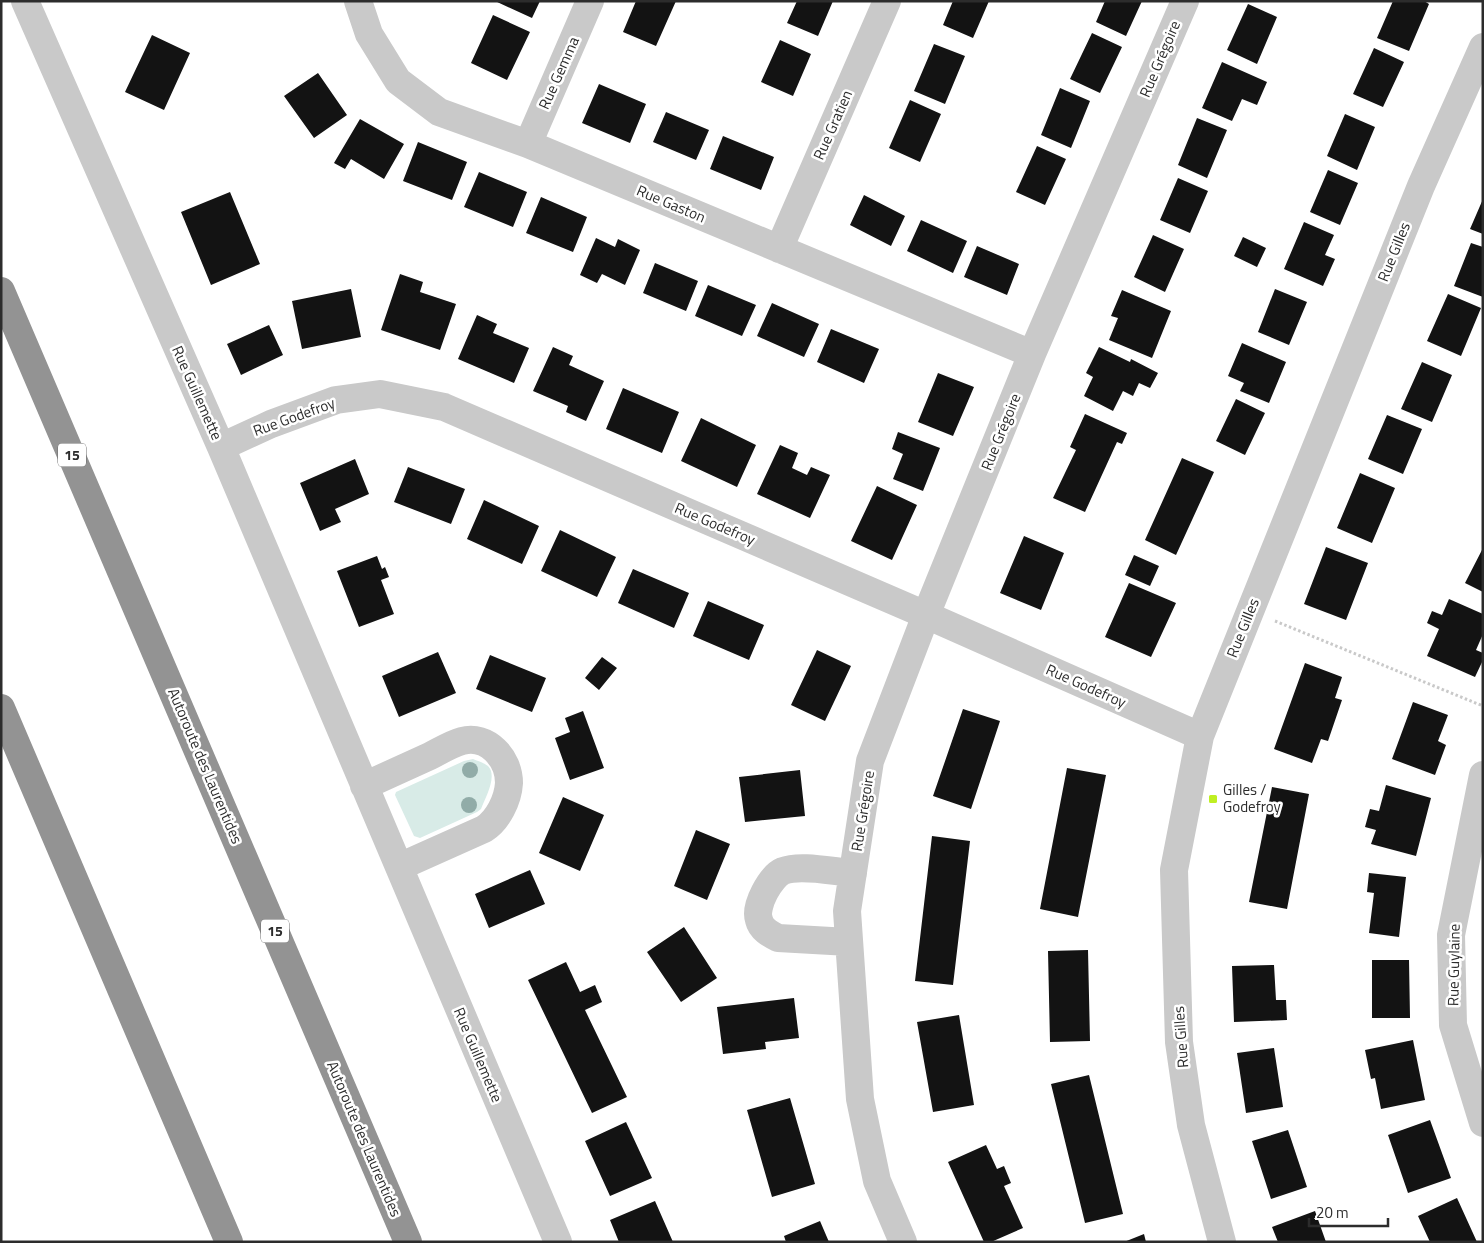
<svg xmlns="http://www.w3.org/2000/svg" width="1484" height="1243" viewBox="0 0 1484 1243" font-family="'Titillium Web',sans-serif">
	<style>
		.green { fill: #d8ebe7 }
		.building { fill: #131313 }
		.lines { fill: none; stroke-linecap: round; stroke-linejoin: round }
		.path { stroke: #c9c9c9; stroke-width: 3; stroke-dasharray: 2.5 2.5; stroke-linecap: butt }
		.minor { stroke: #c9c9c9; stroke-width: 28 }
		.highway { stroke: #939393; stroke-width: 28 }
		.tree { fill: #91aca8 }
		.poi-dot { fill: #bfef22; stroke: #fff; stroke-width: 2 }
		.labels { text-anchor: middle; stroke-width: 5; stroke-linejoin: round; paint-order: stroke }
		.shield { fill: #fff; stroke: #6b6b6b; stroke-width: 1 }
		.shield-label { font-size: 14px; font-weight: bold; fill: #2c2c2c }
		.street-label { font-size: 15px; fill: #2c2c2c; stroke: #fff }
		.poi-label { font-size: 15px; fill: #2c2c2c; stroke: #fff; text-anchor: start }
	</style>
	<rect width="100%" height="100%" fill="#fff"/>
	<path class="green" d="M473,759C478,761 484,763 488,766C498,776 485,798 481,809L477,812L420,838L414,836L395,795L396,792L464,761Z"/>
	<path class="building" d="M495,1H540L532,18Z
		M636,1H676L656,46L623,32Z
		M797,1H833L818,36L787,23Z
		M953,1H989L973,38L943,25Z
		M1105,1H1142L1126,36L1096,22Z
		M1393,1H1424L1429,4L1409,51L1377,38Z
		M1248,4L1277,17L1257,64L1227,50Z
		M493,15L530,32L507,80L471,63Z
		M1092,33L1122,47L1100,93L1070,79Z
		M152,35L190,53L164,110L125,92Z
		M780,40L811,54L793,96L761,82Z
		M934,44L965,56L945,104L914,91Z
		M1374,48L1404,62L1383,107L1353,94Z
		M1222,62L1267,82L1257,105L1242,99L1232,121L1202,108Z
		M318,73L347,115L314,138L284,96Z
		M599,84L646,104L630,143L582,123Z
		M1060,88L1090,101L1071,148L1041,135Z
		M910,100L941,114L920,162L889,148Z
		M666,112L709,130L696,160L653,142Z
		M1345,114L1375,127L1357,170L1327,156Z
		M1197,118L1227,130L1207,178L1178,165Z
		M360,119L404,144L384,179L351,159L345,169L334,163Z
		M723,136L774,157L761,190L710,169Z
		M418,142L467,162L452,200L403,181Z
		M1037,146L1066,159L1045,205L1016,192Z
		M1328,170L1358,183L1340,225L1310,212Z
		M479,172L527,192L513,227L464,207Z
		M1178,178L1208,191L1190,233L1160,220Z
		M230,192L260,264L211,285L181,212Z
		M864,195L905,216L891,246L850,225Z
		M541,197L587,217L573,252L526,233Z
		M1483,199V234L1470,229Z
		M921,220L967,241L953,273L907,251Z
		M1304,222L1334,235L1325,255L1335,259L1323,286L1284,269Z
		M1153,235L1184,249L1165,292L1134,277Z
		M1243,237L1266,248L1257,267L1234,256Z
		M596,238L615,247L618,239L640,250L625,285L602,274L597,283L580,275Z
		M1471,243L1483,247V297L1454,286Z
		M977,246L1019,264L1007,295L964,277Z
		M655,263L698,281L686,311L643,293Z
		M400,274L423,282L420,292L456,304L440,350L381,330Z
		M708,285L756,305L742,336L695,316Z
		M351,289L361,337L302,349L292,301Z
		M1275,289L1307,302L1289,345L1258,332Z
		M1122,290L1171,311L1152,358L1109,340L1118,318L1111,316Z
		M1448,294L1481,308L1461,356L1427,341Z
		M772,303L819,324L804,357L757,336Z
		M477,315L497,324L493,333L529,348L514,383L458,359Z
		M269,325L283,355L241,375L227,344Z
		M831,329L879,349L864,383L817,362Z
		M1242,343L1286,362L1269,403L1240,391L1244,383L1228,376Z
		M553,347L573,356L569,365L604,381L586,421L566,412L568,406L533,391Z
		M1099,347L1130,362L1131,359L1158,373L1150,388L1139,383L1133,396L1123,391L1113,411L1084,396L1093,377L1086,373Z
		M1422,362L1452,375L1432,422L1401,409Z
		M938,373L974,387L953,436L918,422Z
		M623,388L679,412L662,453L606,429Z
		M1236,399L1265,413L1245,455L1216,441Z
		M1085,414L1127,433L1122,444L1117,442L1085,512L1053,498L1076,450L1070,447Z
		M1387,415L1422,429L1403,474L1368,459Z
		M701,418L756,445L737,487L681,461Z
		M898,432L940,448L923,491L893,479L903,454L892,449Z
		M780,445L798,453L792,468L807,475L811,467L830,475L810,518L757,494Z
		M1182,458L1214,472L1176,555L1145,540Z
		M355,459L369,494L335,509L341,522L320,531L300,483Z
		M408,467L465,489L451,524L394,502Z
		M1360,473L1395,488L1372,543L1337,528Z
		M877,486L917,505L892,560L851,541Z
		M484,500L539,526L522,564L467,539Z
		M560,530L616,557L597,597L541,571Z
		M1024,536L1064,553L1041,610L1000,593Z
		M1326,547L1368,563L1346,620L1304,604Z
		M1483,548V592L1465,583Z
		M1134,555L1159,566L1150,586L1125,575Z
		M377,556L382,569L385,567L389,577L381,580L394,614L359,627L337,571Z
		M633,569L689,593L674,628L618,603Z
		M1129,583L1176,603L1151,657L1105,637Z
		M1449,599L1483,614V634L1476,650L1483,653V660L1475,677L1427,656L1439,629L1427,623L1432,611L1442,615Z
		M708,601L764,625L749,660L693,636Z
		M817,650L851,666L825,721L791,705Z
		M438,652L456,693L399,717L382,676Z
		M490,655L546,678L532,712L476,689Z
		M602,657L617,668L599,690L585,678Z
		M1305,663L1342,677L1335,698L1342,700L1328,741L1321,739L1312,763L1274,749Z
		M1413,702L1448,715L1438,741L1446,745L1435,775L1392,759Z
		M963,709L1000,721L971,809L933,796Z
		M583,711L604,768L570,780L555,738L570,732L565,718Z
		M1067,768L1106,775L1078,917L1040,909Z
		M800,770L805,816L745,822L739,777Z
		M1386,785L1431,798L1416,856L1371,844L1376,830L1365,827L1370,809L1379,811Z
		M1272,787L1309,794L1287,909L1249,902Z
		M563,797L604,815L580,871L539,853Z
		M696,830L730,844L707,900L674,886Z
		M932,836L970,841L953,985L915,981Z
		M530,870L545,904L489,928L475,894Z
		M1369,873L1406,877L1399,937L1369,933L1374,893L1367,892Z
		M684,927L717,978L681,1002L647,952Z
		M1088,950L1090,1041L1050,1042L1048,951Z
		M1372,960H1409L1410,1018H1372Z
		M566,962L580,992L595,985L602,1002L585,1010L627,1097L592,1113L528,980Z
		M1274,965L1276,1000H1286L1287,1020L1234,1022L1232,966Z
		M794,998L799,1038L765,1042L766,1049L723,1054L717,1007Z
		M959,1015L974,1105L933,1112L917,1022Z
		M1413,1040L1425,1100L1381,1109L1375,1078L1371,1079L1365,1050Z
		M1274,1048L1283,1107L1246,1113L1237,1053Z
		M1089,1075L1123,1214L1085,1223L1051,1084Z
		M790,1098L815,1184L772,1197L747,1110Z
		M1430,1120L1451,1178L1408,1193L1388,1135Z
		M626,1122L652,1178L610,1196L585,1141Z
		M1288,1130L1307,1187L1271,1199L1252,1141Z
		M986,1145L997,1169L1004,1166L1011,1183L1004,1186L1023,1228L991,1242H984L948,1162Z
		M1457,1198L1477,1242H1430L1418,1216Z
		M655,1201L673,1242H619L610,1220Z
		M1315,1211L1326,1242H1278L1272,1227Z
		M820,1221L829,1242H786L784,1236Z
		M1144,1234L1146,1242H1124Z"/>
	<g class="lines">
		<path class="path" d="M1275,621L1483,706"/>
		<path class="minor" d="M25,1L221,447L558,1242
			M358,1L369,34L398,81L439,112L528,144L1032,354
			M528,144L590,1
			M779,249L887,1
			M221,447L271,424L336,400L380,394L444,407L926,615L1200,736
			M1483,775L1451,935L1453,1025L1483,1123
			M364,786C386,776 408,766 430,756C440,751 451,744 462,741C487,734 509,758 509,783C508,800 498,820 484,829L399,867
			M849,942L778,938C770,934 761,929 759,920C754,906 771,876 783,871C801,864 834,872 853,873
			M903,1242L877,1181L860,1099L847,911L870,761L926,615L1032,354L1185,1
			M1222,1242L1191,1125L1179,1042L1174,870L1200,736L1421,186L1483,47"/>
		<path class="highway" d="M1,291L408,1242
			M1,708L229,1242"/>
	</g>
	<g class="tree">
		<circle cx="470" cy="770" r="8"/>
		<circle cx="469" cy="805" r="8"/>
	</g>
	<rect class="poi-dot" x="1208" y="794" width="10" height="10" rx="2.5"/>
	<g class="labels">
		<g class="shield">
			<rect x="58" y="443.5" width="28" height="23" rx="4"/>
			<rect x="261" y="919.5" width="28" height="23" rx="4"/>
		</g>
		<g class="shield-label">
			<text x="72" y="460">15</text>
			<text x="275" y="936">15</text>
		</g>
		<g class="street-label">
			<text transform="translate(1160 59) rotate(-67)" y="5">Rue Grégoire</text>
			<text transform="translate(559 73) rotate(-66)" y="5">Rue Gemma</text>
			<text transform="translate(833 125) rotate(-66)" y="5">Rue Gratien</text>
			<text transform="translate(671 204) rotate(23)" y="5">Rue Gaston</text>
			<text transform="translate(1394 252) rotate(-68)" y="5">Rue Gilles</text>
			<text transform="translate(197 393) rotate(66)" y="5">Rue Guillemette</text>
			<text transform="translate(294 417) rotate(-20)" y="5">Rue Godefroy</text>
			<text transform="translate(1001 432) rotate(-68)" y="5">Rue Grégoire</text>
			<text transform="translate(715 524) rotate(23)" y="5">Rue Godefroy</text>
			<text transform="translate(1243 628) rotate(-68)" y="5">Rue Gilles</text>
			<text transform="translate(1086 686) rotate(24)" y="5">Rue Godefroy</text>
			<text transform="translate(205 766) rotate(67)" y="5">Autoroute des Laurentides</text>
			<text transform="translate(863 811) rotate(-81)" y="5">Rue Grégoire</text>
			<text transform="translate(1454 965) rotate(-89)" y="5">Rue Guylaine</text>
			<text transform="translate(1181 1037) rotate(-94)" y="5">Rue Gilles</text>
			<text transform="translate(478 1055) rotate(67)" y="5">Rue Guillemette</text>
			<text transform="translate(364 1139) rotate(67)" y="5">Autoroute des Laurentides</text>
		</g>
		<g class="poi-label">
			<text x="1223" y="795">Gilles /<tspan x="1223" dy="17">Godefroy</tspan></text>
		</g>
	</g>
	<rect width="1484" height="1243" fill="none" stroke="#2c2c2c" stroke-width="5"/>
	<path d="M1309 1218v8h79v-8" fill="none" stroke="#2c2c2c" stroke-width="2.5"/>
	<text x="1316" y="1218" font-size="15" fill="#2c2c2c" stroke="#ffffff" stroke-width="4" paint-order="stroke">20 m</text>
</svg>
